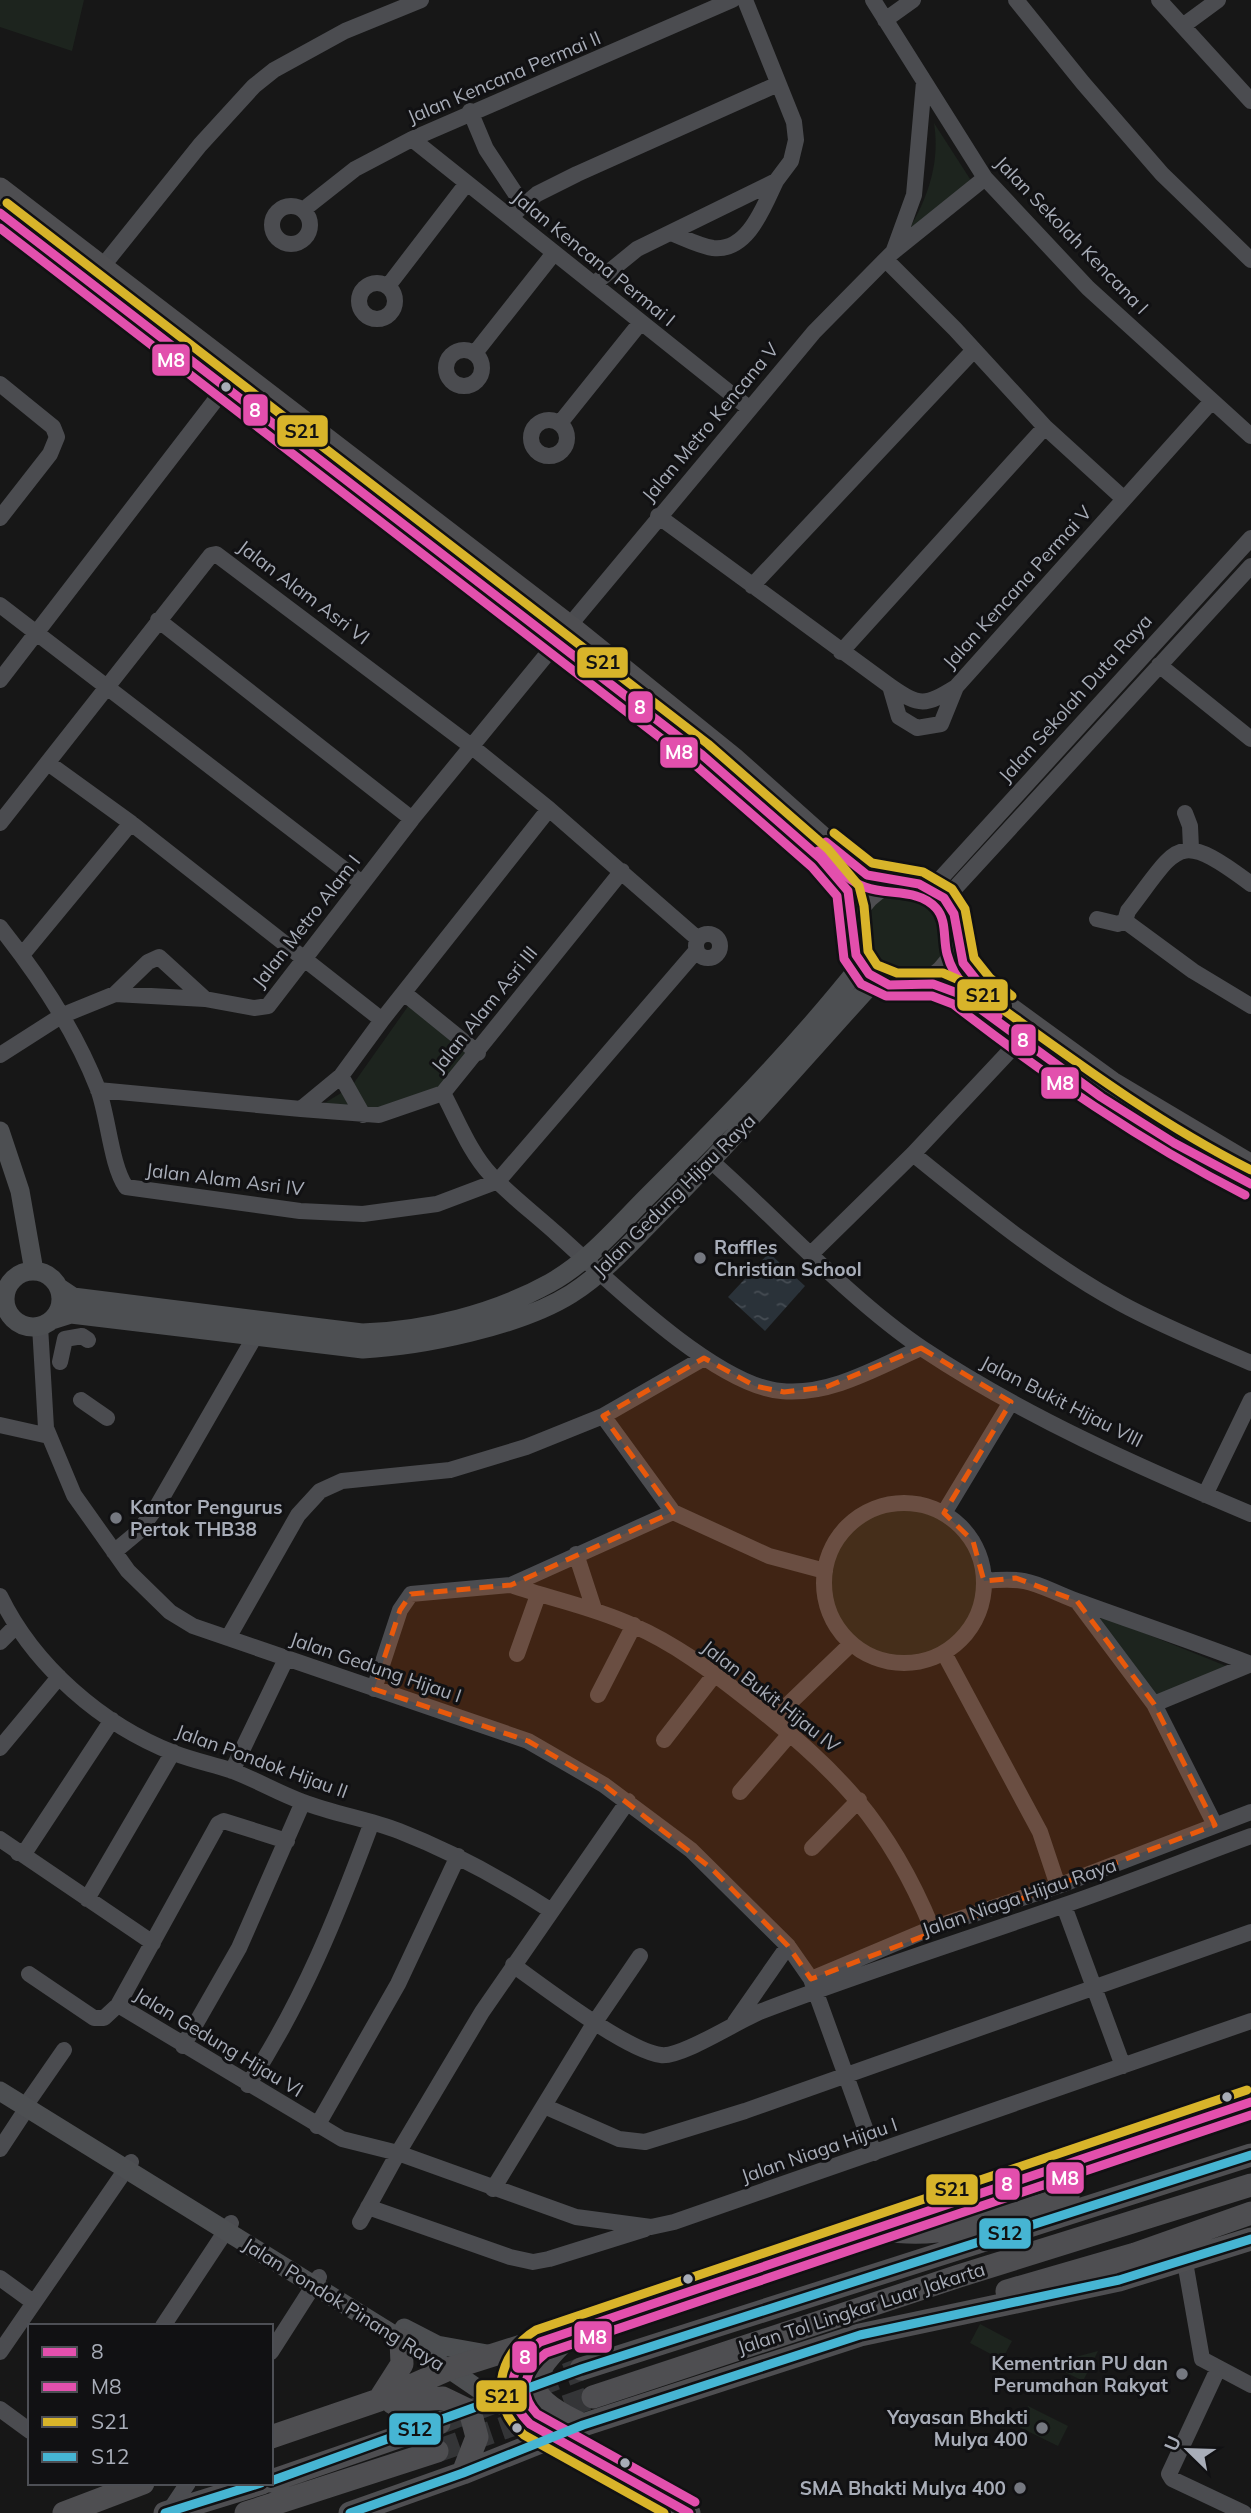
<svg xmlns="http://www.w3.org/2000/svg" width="1251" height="2513" viewBox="0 0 1251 2513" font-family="Mulish,sans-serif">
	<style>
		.green { fill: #1d241e }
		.water { fill: url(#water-ripples) }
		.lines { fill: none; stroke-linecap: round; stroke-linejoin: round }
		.highway-tunnel { stroke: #343537; stroke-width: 23; stroke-dasharray: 23 11; stroke-linecap: butt }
		.minor { stroke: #4b4c50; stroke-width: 16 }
		.major { stroke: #4d4f52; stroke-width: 19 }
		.highway { stroke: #4e4e51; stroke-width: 23 }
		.minor-bridge { stroke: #4b4c50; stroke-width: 16 }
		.bus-1-casing { stroke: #111113; stroke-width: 14 }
		.bus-2-casing { stroke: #111113; stroke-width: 14 }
		.bus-3-casing { stroke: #111113; stroke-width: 14 }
		.bus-4-casing { stroke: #111113; stroke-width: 14 }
		.bus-1 { stroke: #e34fad; stroke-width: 9 }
		.bus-2 { stroke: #e250ad; stroke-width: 9 }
		.bus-3 { stroke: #d8b42a; stroke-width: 9 }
		.bus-4 { stroke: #46b5d3; stroke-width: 9 }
		.marked { fill: #e8590c; fill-opacity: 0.2; stroke: #e8590c; stroke-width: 5; stroke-dasharray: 14 9; stroke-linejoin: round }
		.bus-dot { fill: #a8adb8; stroke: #111113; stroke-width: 2.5 }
		.poi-dot { fill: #757880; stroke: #111113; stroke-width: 2.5 }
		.labels { text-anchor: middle; stroke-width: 6; stroke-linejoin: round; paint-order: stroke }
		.street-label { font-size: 19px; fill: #a8adb8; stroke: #111113 }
		.poi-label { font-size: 19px; font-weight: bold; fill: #a8adb8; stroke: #111113; text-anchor: end }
		.line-badge { stroke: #111113; stroke-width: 2.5 }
		.badge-label { font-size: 19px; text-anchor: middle; font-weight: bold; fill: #fff }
		.pale-badge-label { font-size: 19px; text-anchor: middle; font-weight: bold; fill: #111 }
	</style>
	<defs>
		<pattern id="water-ripples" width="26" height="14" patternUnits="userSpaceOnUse" patternTransform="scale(1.75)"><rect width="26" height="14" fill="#2a3239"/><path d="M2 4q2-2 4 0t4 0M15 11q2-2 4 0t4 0" fill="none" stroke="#464d54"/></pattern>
	</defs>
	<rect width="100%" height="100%" fill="#171717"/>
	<path class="green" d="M0,0H84L72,51L0,27Z
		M934,123L972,182L901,242C925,206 941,167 934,123Z
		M864 933a43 43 0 1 1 86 0a43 43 0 1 1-86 0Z
		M409,1005L471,1055L438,1088L375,1111L323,1104L351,1087Z
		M831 1583a73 73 0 1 1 146 0a73 73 0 1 1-146 0Z
		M1097,1614L1231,1668L1153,1698Z
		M980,2324L1012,2341L1002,2360L970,2343Z
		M1098,2351L1083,2381L1049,2364Z
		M1028,2406L1068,2426L1058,2446L1017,2426Z"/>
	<path class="water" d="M769,1253L805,1286L765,1331L728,1297Z"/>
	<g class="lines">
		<path class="highway-tunnel" d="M439,2423L581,2369
			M437,2451L593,2397"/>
		<path class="minor" d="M873,0L985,178L1088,288L1251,436
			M1016,0L1083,83L1162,174L1251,260
			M1159,0L1251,101
			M885,20L913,0
			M1184,25L1218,0
			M470,111L486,149L523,205
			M412,139L750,409
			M272 225a19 19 0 1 1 38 0a19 19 0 1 1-38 0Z
			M303,210L355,169L412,139L732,0
			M510,217L537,194L577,174L778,84
			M671,233C684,238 699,246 713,248C748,252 764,206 776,181
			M894,250L914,195L924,82
			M886,260L955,329L1045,427L1124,499
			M102,267L200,145L254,86L274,70L345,31L421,0
			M359 301a18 18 0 1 1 36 0a18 18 0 1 1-36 0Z
			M594,284L637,249L776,181L791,161L796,140L794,122L745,0
			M388,286L467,183
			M446 368a18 18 0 1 1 36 0a18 18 0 1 1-36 0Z
			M475,353L554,253
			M0,384L53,427L57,437L50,454L0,518
			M531 438a18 18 0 1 1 36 0a18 18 0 1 1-36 0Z
			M560,423L641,322
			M658,516L890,686C920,707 925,706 956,687L1212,401
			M752,586L973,351
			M0,605L362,883
			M158,620L412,819
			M569,626L814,332L893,252L985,178
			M841,652L1045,427
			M1159,665L1251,739
			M0,680L227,385
			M890,686L899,717L917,728L941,724L956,687
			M48,763L131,823L382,1020
			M1185,813L1190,826L1191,848
			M0,823L211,555L216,554L471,746L549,809L698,939
			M1251,884C1176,828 1179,845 1128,911L1125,921L1193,971L1251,1006
			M932,888L1251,538
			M945,899L1251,566
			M1097,919L1118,924L1125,921
			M0,927C39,976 75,1030 98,1089C108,1115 111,1166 126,1187L300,1211L363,1214L437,1204L498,1181L697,950
			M696 946a12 12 0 1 1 24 0a12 12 0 1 1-24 0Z
			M22,955L131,823
			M404,993L478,1053
			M115,994L148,962L159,957L205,999
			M0,1055L61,1016L115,994L205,999L254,1008L268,1006L412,819L557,642
			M341,1076L363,1115
			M98,1090L301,1109L341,1076L382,1020L549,809
			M443,1093C457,1119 470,1153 491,1175C511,1196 536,1215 558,1235C608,1280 716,1386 781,1391C830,1396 878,1367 921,1348
			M301,1109L379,1115L443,1093L622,871
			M913,1154C979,1207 1045,1262 1120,1303C1162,1326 1207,1344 1251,1363
			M711,1161C779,1221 849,1299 923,1349C1024,1416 1139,1467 1251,1514
			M811,1254L913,1154L1020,1040
			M40,1326L46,1428L74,1495L128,1571L170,1612L193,1626L528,1741L604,1785L691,1850L788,1946L811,1979L874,2153
			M60,1362L65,1339L82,1336L88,1340
			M81,1400L107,1418
			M603,1416L673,1512L769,1556L825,1571
			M0,1425L49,1436
			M1205,1495L1251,1400
			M824 1583a80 80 0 1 1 160 0a80 80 0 1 1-160 0Z
			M944,1513L1011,1402
			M114,1552L138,1532L156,1508L254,1338
			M576,1554L594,1609
			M984,1581C1033,1576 1035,1585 1077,1601C1135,1622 1194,1642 1251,1664
			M511,1585C551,1599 593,1607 632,1625C674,1643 713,1672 748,1700C838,1770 888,1822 932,1928
			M0,1596C34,1666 102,1725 174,1753C192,1760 211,1764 230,1770C255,1779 278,1793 303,1802C334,1814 368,1819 399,1831C453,1852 502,1879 550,1910
			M1077,1601L1154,1704L1215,1825
			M228,1638L298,1515L320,1491L342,1481L450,1470L526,1447L603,1416L704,1358
			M0,1642L15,1627
			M944,1653L1040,1832L1058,1886
			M517,1654L538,1595
			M374,1689L400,1610L411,1594L511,1585L673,1512
			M598,1695L634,1625
			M1154,1704L1251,1664
			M773,1719L851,1644
			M664,1740L715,1674
			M0,1748L59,1677
			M232,1771L286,1659
			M740,1792L790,1734
			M0,1839L153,1943
			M812,1848L859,1800
			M18,1853L27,1849L112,1720
			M87,1899L173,1752
			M1064,1906L1123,2066
			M513,1965C544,1987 627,2051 661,2055C681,2058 739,2020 762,2011C861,1973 962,1941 1062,1906C1126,1884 1188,1859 1251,1836
			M29,1974L94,2018H104L118,2005L342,2139L398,2153L576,2217L651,2227L674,2222L1251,2021
			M811,1979L932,1928L1058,1886L1251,1812
			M118,2005L218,1824L224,1821L287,1841
			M735,2022L788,1946
			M183,2046L239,1948L303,1802
			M248,2085C303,2001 337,1916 372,1822
			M30,2099L64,2050
			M544,2106L619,2139L645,2142L745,2111L1251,1932
			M317,2126L398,1984L458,1856
			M0,2149L27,2108
			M493,2189L595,2022L640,1956
			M368,2207L510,2257L533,2262L549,2259L645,2229
			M360,2222L398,2153L482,2012L628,1801
			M1185,2262L1202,2359L1251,2385
			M0,2278L33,2302
			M163,2326L231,2223
			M0,2352L131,2162
			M271,2352L319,2277
			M1218,2369L1169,2474L1172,2479L1244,2513
			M0,2409L30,2431"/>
		<path class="major" d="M0,1131L20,1191L34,1271
			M5 1299a28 28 0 1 1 56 0a28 28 0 1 1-56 0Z
			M58,1287L73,1297L362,1333C425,1331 494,1314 550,1283C588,1262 618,1226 649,1195C722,1122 797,1046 861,965
			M52,1320L71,1314L363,1349C422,1346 520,1326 571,1294C607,1271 635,1238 664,1209C738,1135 806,1056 876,979
			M0,2091L449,2369L527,2422
			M404,2328L437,2345L493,2355"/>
		<path class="highway" d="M0,189L569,626L735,760L857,869L872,877L896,881
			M0,213L701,754L839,876L850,895L853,920
			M852 934a53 53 0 1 1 106 0a53 53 0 1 1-106 0Z
			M957,943L965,967L977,985L1112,1083L1251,1166
			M922,984L940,985L960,994C1052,1065 1146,1134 1251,1184
			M883,2229C943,2242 1010,2214 1068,2197
			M1007,2291L1135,2254L1251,2213
			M570,2335C522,2380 521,2396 583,2425
			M537,2344C507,2363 506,2399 530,2424L689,2513
			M581,2369L1251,2155
			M593,2397L959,2276L1251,2185
			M379,2400L402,2364L401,2340
			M393,2403L443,2398L470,2411L477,2437L463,2473
			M271,2437L379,2400L449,2369L689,2293L970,2195L1251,2102
			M271,2481L439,2423
			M64,2513L143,2483
			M165,2513L262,2483
			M246,2513L437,2451
			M350,2513L463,2473L583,2425L860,2335L1119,2280L1251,2239"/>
		<path class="minor-bridge" d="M168,2513L188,2483"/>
		<defs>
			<path id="bus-1" d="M0,213L701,754L820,858L848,891L856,955L869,974L889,985L933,984L960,994L1101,1097L1174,1143L1251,1184
				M826,842L867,875L919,884L944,898L954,914L963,963L982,987L1005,1006
				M689,2513L530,2424C501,2395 510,2365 540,2342L1251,2102"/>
			<path id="bus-2" d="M0,228L693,763L812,867L837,896L844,959L861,984L886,996H932L953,1004C1046,1076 1141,1142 1245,1195
				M818,851C833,864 846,880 865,887C888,896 918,888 936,908C947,920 943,939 947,954C954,982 976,999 998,1016
				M695,2502L537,2414C517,2393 525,2369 546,2353L1251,2115"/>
			<path id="bus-3" d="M7,203L708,744L828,849L859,886L864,906L868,951L877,965L897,973H943L966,983C1059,1049 1148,1118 1251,1170
				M834,833L872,863L923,872L952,889L965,909L974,958L990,978L1012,996
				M664,2513L524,2435C487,2404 497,2354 536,2330L1247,2090"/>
			<path id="bus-4" d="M271,2481L581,2369L1251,2155
				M165,2513L261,2483
				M350,2513L463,2473L583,2425L860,2335L1119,2280L1251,2239"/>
		</defs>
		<use href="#bus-1" class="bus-1-casing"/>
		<use href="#bus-2" class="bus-2-casing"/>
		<use href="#bus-3" class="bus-3-casing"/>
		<use href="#bus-4" class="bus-4-casing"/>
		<use href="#bus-1" class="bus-1"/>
		<use href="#bus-2" class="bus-2"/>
		<use href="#bus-3" class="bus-3"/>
		<use href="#bus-4" class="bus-4"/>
	</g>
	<path class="marked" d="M921,1348L1011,1402L944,1513L973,1541L984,1581L1016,1578L1077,1601L1154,1704L1215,1825L811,1979L788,1946L712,1869L604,1785L528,1741L374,1689L400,1610L411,1594L511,1585L673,1512L603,1416L704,1358L755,1386L784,1392L826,1387Z"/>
	<g class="bus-dot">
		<circle cx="226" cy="387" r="6"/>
		<circle cx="1227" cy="2097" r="6"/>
		<circle cx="688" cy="2279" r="6"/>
		<circle cx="517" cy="2428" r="6"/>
		<circle cx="625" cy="2463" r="6"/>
	</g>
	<g class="poi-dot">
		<circle cx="700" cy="1258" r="7"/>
		<circle cx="116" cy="1518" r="7"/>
		<circle cx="1182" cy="2374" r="7"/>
		<circle cx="1042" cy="2428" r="7"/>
		<circle cx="1020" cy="2488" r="7"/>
	</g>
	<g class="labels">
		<g class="street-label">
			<text transform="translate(504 77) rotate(-23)" y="7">Jalan Kencana Permai II</text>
			<text transform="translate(1072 235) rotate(46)" y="7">Jalan Sekolah Kencana I</text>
			<text transform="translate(594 258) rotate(39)" y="7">Jalan Kencana Permai I</text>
			<text transform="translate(710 422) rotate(-50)" y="7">Jalan Metro Kencana V</text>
			<text transform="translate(1017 587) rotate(-48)" y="7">Jalan Kencana Permai V</text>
			<text transform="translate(304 592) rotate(37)" y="7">Jalan Alam Asri VI</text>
			<text transform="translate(1075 698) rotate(-48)" y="7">Jalan Sekolah Duta Raya</text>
			<text transform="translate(306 921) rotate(-52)" y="7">Jalan Metro Alam I</text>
			<text transform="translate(484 1009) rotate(-51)" y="7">Jalan Alam Asri III</text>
			<text transform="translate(225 1179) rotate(7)" y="7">Jalan Alam Asri IV</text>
			<text transform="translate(674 1195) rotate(-45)" y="7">Jalan Gedung Hijau Raya</text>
			<text transform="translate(1062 1401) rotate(27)" y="7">Jalan Bukit Hijau VIII</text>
			<text transform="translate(376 1667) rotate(19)" y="7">Jalan Gedung Hijau I</text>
			<text transform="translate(771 1696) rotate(38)" y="7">Jalan Bukit Hijau IV</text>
			<text transform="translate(262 1761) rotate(20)" y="7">Jalan Pondok Hijau II</text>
			<text transform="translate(1019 1897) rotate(-19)" y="7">Jalan Niaga Hijau Raya</text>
			<text transform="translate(219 2042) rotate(31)" y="7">Jalan Gedung Hijau VI</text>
			<text transform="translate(819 2150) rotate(-19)" y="7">Jalan Niaga Hijau I</text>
			<text transform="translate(344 2304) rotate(32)" y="7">Jalan Pondok Pinang Raya</text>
			<text transform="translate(861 2308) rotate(-18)" y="7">Jalan Tol Lingkar Luar Jakarta</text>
		</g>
		<g class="poi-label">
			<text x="714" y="1254" text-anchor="start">Raffles<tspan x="714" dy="22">Christian School</tspan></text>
			<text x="130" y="1514" text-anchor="start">Kantor Pengurus<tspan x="130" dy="22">Pertok THB38</tspan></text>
			<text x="1168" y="2370">Kementrian PU dan<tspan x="1168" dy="22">Perumahan Rakyat</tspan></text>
			<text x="1028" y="2424">Yayasan Bhakti<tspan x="1028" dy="22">Mulya 400</tspan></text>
			<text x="1006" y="2495">SMA Bhakti Mulya 400</text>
		</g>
	</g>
	<g class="line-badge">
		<rect x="151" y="343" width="40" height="34" rx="7" fill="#e250ad"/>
		<rect x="242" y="393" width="27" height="34" rx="7" fill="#e34fad"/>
		<rect x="276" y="414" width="53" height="34" rx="7" fill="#d8b42a"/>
		<rect x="576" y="646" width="53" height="33" rx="7" fill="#d8b42a"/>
		<rect x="627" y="690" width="27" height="34" rx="7" fill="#e34fad"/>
		<rect x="659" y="736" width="40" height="33" rx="7" fill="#e250ad"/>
		<rect x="956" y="978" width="53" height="34" rx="7" fill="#d8b42a"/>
		<rect x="1010" y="1023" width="27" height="34" rx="7" fill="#e34fad"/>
		<rect x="1040" y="1066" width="40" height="34" rx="7" fill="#e250ad"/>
		<rect x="1045" y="2161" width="40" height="34" rx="7" fill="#e250ad"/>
		<rect x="994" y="2167" width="27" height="34" rx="7" fill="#e34fad"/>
		<rect x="925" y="2173" width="54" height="33" rx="7" fill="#d8b42a"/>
		<rect x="978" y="2217" width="54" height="33" rx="7" fill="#46b5d3"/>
		<rect x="573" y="2320" width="40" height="34" rx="7" fill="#e250ad"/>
		<rect x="511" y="2340" width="27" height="34" rx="7" fill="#e34fad"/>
		<rect x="475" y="2379" width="53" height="34" rx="7" fill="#d8b42a"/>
		<rect x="388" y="2412" width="54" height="34" rx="7" fill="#46b5d3"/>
	</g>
	<g class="badge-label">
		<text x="171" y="367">M8</text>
		<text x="255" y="417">8</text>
		<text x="640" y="714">8</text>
		<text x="679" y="759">M8</text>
		<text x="1023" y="1047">8</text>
		<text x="1060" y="1090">M8</text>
		<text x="1065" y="2185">M8</text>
		<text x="1007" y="2191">8</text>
		<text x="593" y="2344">M8</text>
		<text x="525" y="2364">8</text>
	</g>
	<g class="pale-badge-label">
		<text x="302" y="438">S21</text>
		<text x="603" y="669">S21</text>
		<text x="983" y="1002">S21</text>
		<text x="952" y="2196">S21</text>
		<text x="1005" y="2240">S12</text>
		<text x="502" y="2403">S21</text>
		<text x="415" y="2436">S12</text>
	</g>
	<rect x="28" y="2324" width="245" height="161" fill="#111113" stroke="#4d4f55" stroke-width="2"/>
	<rect x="42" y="2347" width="35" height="10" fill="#e34fad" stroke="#4d4f55" stroke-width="2"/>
	<text x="91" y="2359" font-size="21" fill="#a8adb8">8</text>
	<rect x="42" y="2382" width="35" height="10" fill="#e250ad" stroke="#4d4f55" stroke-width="2"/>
	<text x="91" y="2394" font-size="21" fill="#a8adb8">M8</text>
	<rect x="42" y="2417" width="35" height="10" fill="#d8b42a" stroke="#4d4f55" stroke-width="2"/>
	<text x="91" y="2429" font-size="21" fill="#a8adb8">S21</text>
	<rect x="42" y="2452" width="35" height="10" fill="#46b5d3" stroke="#4d4f55" stroke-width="2"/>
	<text x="91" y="2464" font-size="21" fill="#a8adb8">S12</text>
	<g transform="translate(1188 2450) rotate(293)" stroke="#111113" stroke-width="5" paint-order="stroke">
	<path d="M0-5L12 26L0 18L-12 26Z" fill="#a8adb8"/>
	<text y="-10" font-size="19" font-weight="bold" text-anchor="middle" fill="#a8adb8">U</text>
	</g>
</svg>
